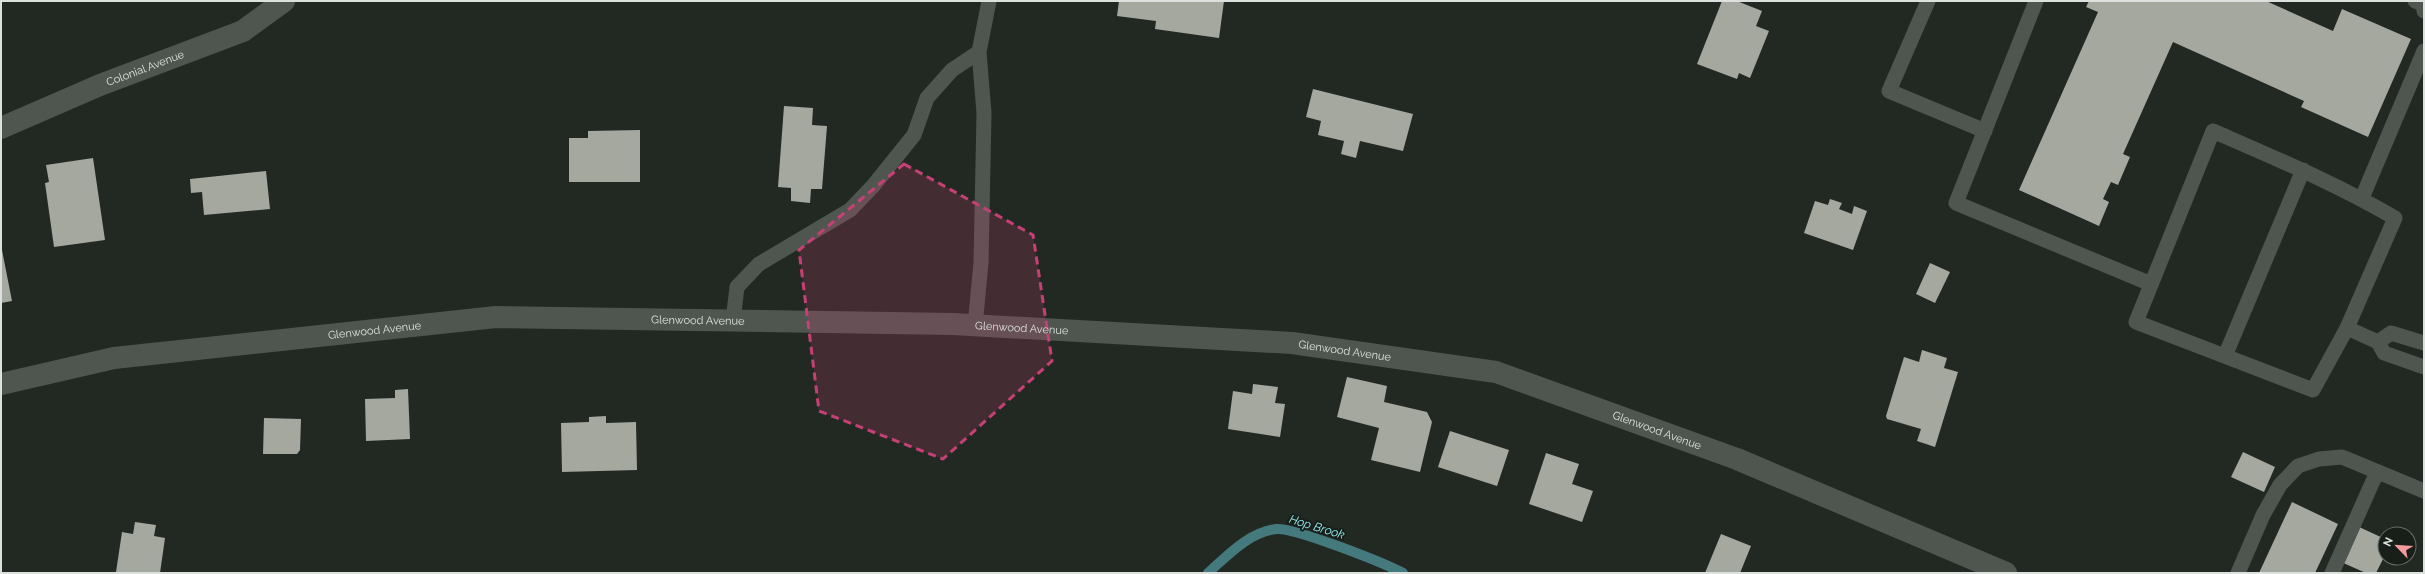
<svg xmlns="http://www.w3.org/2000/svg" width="2425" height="574" viewBox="0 0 2425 574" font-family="Raleway,sans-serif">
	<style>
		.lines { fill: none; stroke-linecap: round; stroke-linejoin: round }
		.stream { stroke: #44797e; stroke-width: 10 }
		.building { fill: #a5a89f }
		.service { stroke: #4f5650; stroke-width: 15 }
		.minor { stroke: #4f5650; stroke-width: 22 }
		.tertiary { stroke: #4f5650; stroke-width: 22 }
		.marked { fill: #c74075; fill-opacity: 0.2; stroke: #c74075; stroke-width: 3; stroke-dasharray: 8 5; stroke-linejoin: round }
		.labels { text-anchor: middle; stroke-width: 4; stroke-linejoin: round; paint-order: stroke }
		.street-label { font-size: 11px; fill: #dce1dd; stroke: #181f19 }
		.water-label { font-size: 12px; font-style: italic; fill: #95eff7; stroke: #181f19 }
	</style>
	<rect width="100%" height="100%" fill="#222923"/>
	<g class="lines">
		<path class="stream" d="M1208,573C1229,554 1248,533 1276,529C1294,527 1384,563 1403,573"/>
	</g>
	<path class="building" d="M1119,1H1224L1219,38L1155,29L1156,21L1117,16Z
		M1722,1H1737L1762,11L1756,26L1769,31L1750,78L1739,73L1737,79L1697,64Z
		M2089,1H2266L2333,31L2342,9L2411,39L2368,137L2301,107L2304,101L2173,42L2123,154L2130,157L2118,185L2111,182L2103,199L2109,202L2099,226L2019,190L2098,12L2086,7Z
		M1313,89L1413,114L1403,151L1360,141L1356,158L1341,154L1344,141L1318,135L1321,121L1306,117Z
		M784,106L813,108L812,125L827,126L822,189H811L810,203L791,201V188L778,187Z
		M640,130V182H569V138H588V131Z
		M93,158L105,240L54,247L45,183L49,182L46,165Z
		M266,171L270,209L204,215L202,192L191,193L190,179Z
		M1830,199L1842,203L1839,209L1852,214L1854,206L1867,211L1853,250L1804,233L1815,201L1828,205Z
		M1,245L12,301L1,303Z
		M1930,263L1950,272L1935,303L1916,294Z
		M1922,350L1947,358L1944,368L1958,372L1935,447L1917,441L1921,429L1887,419L1886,416L1904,357L1919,362Z
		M1347,377L1387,386L1384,402L1427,412L1432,422L1420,472L1371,460L1379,428L1337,417Z
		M1253,384L1278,387L1275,403L1285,404L1280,437L1228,429L1233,391L1252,394Z
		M408,389L410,439L366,441L365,399L395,398V390Z
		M606,416V423L636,422L637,470L562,472L561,423L589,422V417Z
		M264,418L301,419L300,450L297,454H263Z
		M1450,431L1509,450L1497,486L1438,467Z
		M2243,452L2275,467L2264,492L2231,477Z
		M1546,453L1579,464L1572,484L1593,491L1582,522L1529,504Z
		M2292,502L2338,524L2315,573H2259Z
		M135,522L156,525L154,536L165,538L160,573L116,572L122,532L133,534Z
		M2357,526L2385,539V555L2376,573H2366L2341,562Z
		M1721,534L1751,546L1740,573H1705Z"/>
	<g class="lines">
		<path class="service" d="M1928,1L1889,91L1985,131
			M2036,1L1956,203L2151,284
			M2415,1L2423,4L2424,11
			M2362,198L2424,51
			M733,321L737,287L759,264L850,210L873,186L914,135L927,98L952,70L979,52
			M975,326L981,263L984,113L979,52L989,1
			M2347,328L2395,218C2337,184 2275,158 2213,131L2136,322L2313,390L2347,328L2378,342
			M2424,343L2391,333L2378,342L2384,353L2424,367
			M2225,356L2303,170
			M2238,573L2263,515L2280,485L2298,466L2319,459L2342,457L2424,491
			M2332,573L2377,472"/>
		<path class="minor" id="s1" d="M1,128L100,85L243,31L284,1"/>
		<path class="tertiary" id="s2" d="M1,384L114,358L496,317L953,324L1292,343L1496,372L1737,459L2006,573"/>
	</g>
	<path class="marked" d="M904,164L1033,235L1052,361L943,459L819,411L799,250Z"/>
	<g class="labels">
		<g class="street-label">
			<text dy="4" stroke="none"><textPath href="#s1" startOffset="156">Colonial Avenue</textPath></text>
			<text dy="4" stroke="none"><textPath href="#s2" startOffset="702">Glenwood Avenue</textPath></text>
			<text dy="4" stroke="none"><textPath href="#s2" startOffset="1026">Glenwood Avenue</textPath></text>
			<text dy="4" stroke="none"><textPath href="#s2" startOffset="378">Glenwood Avenue</textPath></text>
			<text dy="4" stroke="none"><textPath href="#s2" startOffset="1350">Glenwood Avenue</textPath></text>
			<text dy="4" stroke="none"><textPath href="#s2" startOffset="1674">Glenwood Avenue</textPath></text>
		</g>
		<g class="water-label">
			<text transform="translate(1317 527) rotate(17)" y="4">Hop Brook</text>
		</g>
	</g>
	<rect width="2425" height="574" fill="none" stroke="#dce1dd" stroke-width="4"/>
	<g transform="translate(2397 546) rotate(295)"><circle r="19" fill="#181f19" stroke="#666d67"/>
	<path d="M0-3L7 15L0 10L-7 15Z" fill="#f59b9e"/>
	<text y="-6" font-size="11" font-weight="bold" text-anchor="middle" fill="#dce1dd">N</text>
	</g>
</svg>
